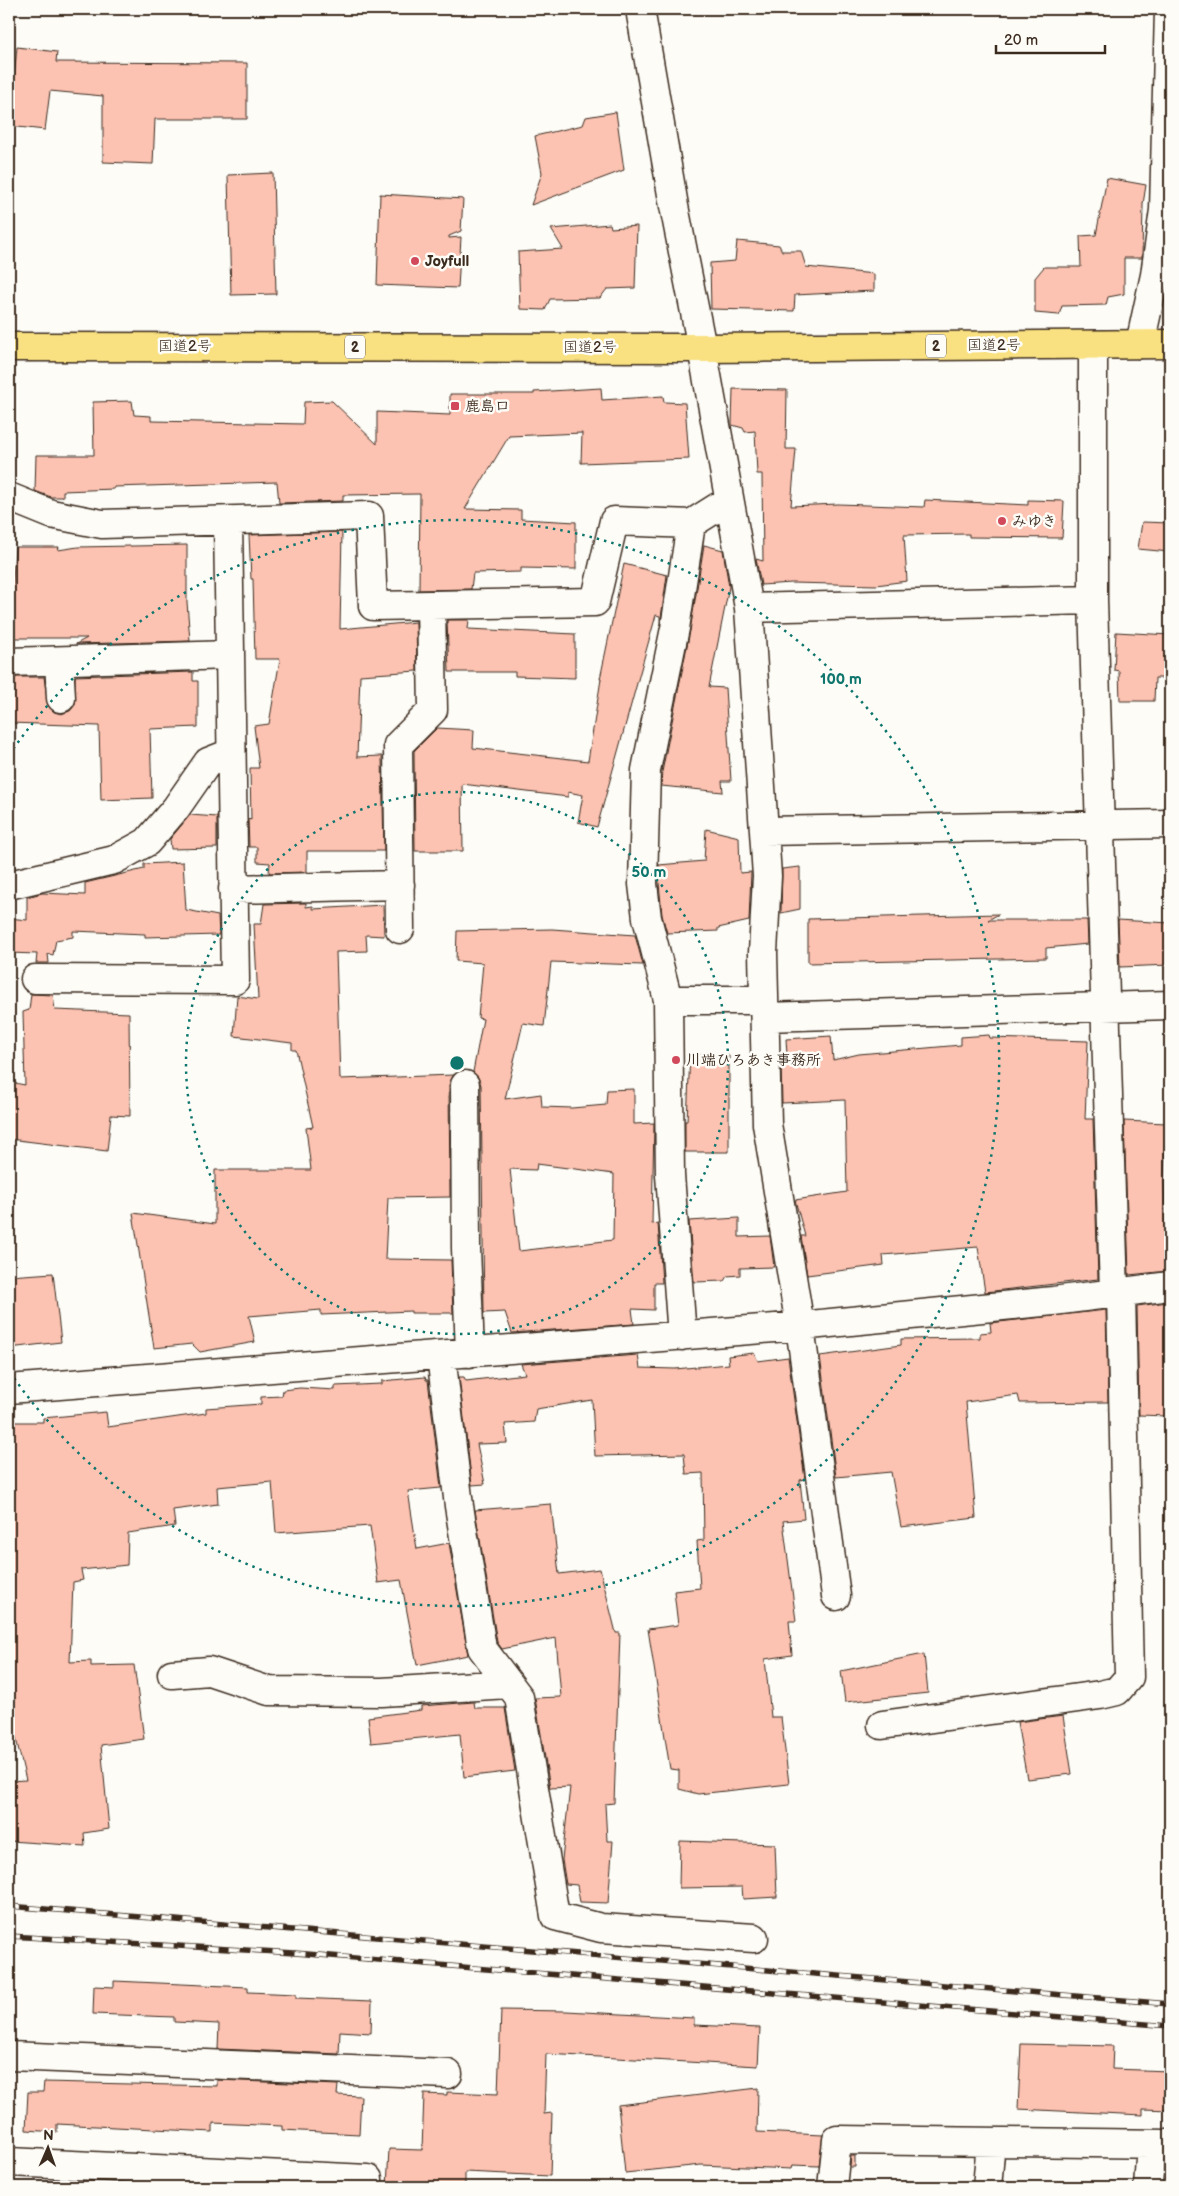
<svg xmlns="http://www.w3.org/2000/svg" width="1179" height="2196" viewBox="0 0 1179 2196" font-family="'Balsamiq Sans','Klee One',sans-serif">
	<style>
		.building { fill: #fcc3b2; stroke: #3b2a1e; fill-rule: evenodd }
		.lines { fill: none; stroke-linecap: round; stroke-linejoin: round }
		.minor-casing { stroke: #3b2a1e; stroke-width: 31 }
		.highway-casing { stroke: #3b2a1e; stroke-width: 31 }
		.minor { stroke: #fdfcf7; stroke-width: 28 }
		.highway { stroke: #f9e181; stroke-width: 28 }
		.rail-casing { stroke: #3b2a1e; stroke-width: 5.5 }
		.rail { stroke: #fdfcf7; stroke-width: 4; stroke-dasharray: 11; stroke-linecap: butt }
		.ring { fill: none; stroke: #0f766e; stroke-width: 2.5; stroke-dasharray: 2.5 5 }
		.poi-dot { fill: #d1495b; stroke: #fdfcf7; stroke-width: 2 }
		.labels { text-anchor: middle; stroke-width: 5; stroke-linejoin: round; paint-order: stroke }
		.shield { fill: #fdfcf7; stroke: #75695f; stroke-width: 1 }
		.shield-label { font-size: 14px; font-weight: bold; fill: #3b2a1e }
		.poi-label { font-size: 15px; font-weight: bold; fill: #3b2a1e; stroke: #fdfcf7; text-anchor: start }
		.street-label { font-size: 15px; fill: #3b2a1e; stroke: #fdfcf7 }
		.centre { fill: #0f766e; stroke: #fdfcf7; stroke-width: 2.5 }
		.ring-label { font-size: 15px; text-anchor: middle; font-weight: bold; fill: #0f766e; stroke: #fdfcf7; stroke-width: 5; stroke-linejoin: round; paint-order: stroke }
	</style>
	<rect width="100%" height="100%" fill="#fdfcf7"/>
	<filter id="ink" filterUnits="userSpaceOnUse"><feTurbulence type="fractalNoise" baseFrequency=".02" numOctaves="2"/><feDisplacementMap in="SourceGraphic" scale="10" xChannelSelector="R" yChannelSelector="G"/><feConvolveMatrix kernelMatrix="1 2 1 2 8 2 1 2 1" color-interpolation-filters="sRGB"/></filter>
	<g filter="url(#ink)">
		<path class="building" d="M17,47L57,52L56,62L247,63V119H155L153,164L103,162V96L50,91L45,130L9,126Z
			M616,112L624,170L531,205L542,173L535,136L583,125L586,117Z
			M273,173L276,294L231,295L228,175Z
			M1107,178L1146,185L1143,204L1142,258H1124V294L1108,297L1106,305L1062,306L1059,315L1035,313V278L1044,267H1081L1080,236L1096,235Z
			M380,194L463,199L461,231L449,236V238L461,237L458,288L377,285Z
			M610,224L611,228L637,226L635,288L607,289L600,298L550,299L545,310L520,309L518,252L563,249L551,229Z
			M737,241L779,245L782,251H801L806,267L874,274V291L795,295L794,311L711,309L710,263L735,261Z
			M601,388L602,400L663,396L664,402L685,403L689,459L581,463L582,433L509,436L465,509L521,510V519L576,522V569L521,568V572L473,573L471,589L419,590L420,494L343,495V501L279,503L277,482L114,487V489L63,491V497H51L35,491L36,455H94L93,402L132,401L134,415L151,416V421L303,424L304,402L332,401L377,444V412L450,415V394H534V392Z
			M733,389L787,390L786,449H796L791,506L838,504L924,507L925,500L1028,505V500L1064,501L1062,538L969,537V534L904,535L907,581L876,585L792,583L761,585L756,559L763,561L762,474H757L755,431L745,432L743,428L732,425Z
			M1142,522L1170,523V552L1138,549Z
			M342,532L340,629L416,622L417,671L360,675L357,757L382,756L384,851H307V872L269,873L270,863L257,862V847H249L248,819L251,820L250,768H259L254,726L269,724L280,659H255L253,579H251L249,535Z
			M187,545V602L190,641L76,644L87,638H9V599H12L15,547H59L58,550L78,547Z
			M704,545L723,550L729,587L709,687L725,688L731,781H722L723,792L661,786L662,772L690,631Z
			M624,564L667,575L660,625V616L656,615L597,827L578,822L583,795L568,792V797L462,784L463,851H415L414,751L437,728L474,730L473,748L588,761L601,679H600Z
			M447,620H469L468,629L575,634V678L515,676V672H449Z
			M1116,632L1170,635V678H1155L1154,701H1120L1119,671L1114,670Z
			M193,672V681H198V727L150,729L152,798L101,800L99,726L9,723V682L17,677H44L48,706L54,712L61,714L70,711L75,705V676Z
			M190,815L217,817V848L171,849L170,839Z
			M706,829L739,837L740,873L751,872L749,921L718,928V931L667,933L662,915L659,883V865L704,861Z
			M183,862L186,910L218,916L219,935L145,937V934L73,931V937L56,940L53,955L48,954L49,963H36L37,954L9,953V918L27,920V897L42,893L85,895V883L144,869V864Z
			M800,867V909L781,913L782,869Z
			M306,903V907L313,906V909L383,905L384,936L366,935L367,951L336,952L340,1079L454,1075L449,1085L450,1197L388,1198L385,1259L451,1260L453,1313H411V1311L321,1315V1310L249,1316L255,1342L200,1352L192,1344L154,1348L133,1213L215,1224V1170H311L306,1128L313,1127L296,1050H292V1043L234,1036L237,996L258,999L254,924H261L264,904Z
			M999,914L988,920H1087L1088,944L1046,948V958L808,963V919Z
			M1118,920L1170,923V965L1120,967Z
			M552,929L635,935L643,965L551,962L544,1026L523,1023L505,1099L541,1094L542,1107L572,1108L606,1105L607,1090L634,1089V1124L654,1123L652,1224L658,1223L662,1283H654V1310L632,1309L634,1324L512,1333L505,1312L484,1313L481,1085L478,1077L473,1072L483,1019L478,1018L483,963L456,961L457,931ZM537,1164L614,1174L613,1240L519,1251L510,1169L536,1170Z
			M31,994L53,995L55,1010L129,1013L130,1116L111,1115L107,1151L9,1139V1082L25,1085L23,1012L29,1010Z
			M989,1035L990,1038L1088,1041L1085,1119H1093L1098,1279L985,1292L978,1247L883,1255L884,1265L807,1275L801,1236H805L795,1200L847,1192L845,1100L782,1103L781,1064L787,1055L786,1039L831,1036L833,1060L859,1054L961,1045V1037Z
			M690,1054L729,1056V1152H685V1121H687Z
			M1124,1121L1166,1123L1164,1182L1167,1271L1129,1275Z
			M739,1218V1237L770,1236L774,1267L740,1268V1275L727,1276L724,1281L694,1282L689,1221Z
			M53,1273L61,1342L9,1348V1276Z
			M1168,1302V1314H1170V1358L1167,1359V1416L1139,1415L1137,1306Z
			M1106,1310L1108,1402L1020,1403L1018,1395L966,1402L976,1518L901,1527L891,1472L836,1477L820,1356L901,1345V1339L980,1338V1333L991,1332L990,1323Z
			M754,1353L758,1361L788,1357L805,1479L800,1480L804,1519L783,1521L796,1621H789L792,1655L765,1659L771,1717H781L789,1784L698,1794L679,1789V1770L670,1769L648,1629L678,1625L674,1591L700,1588L697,1541L704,1540L703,1473L686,1474L684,1454L595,1456L592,1400L536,1409L534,1422L505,1424L507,1443L477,1444L485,1484L472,1485L459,1377H464L466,1381L525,1374L521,1364L638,1355L640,1368L675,1369L729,1364L728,1356Z
			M425,1377L426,1380H428L441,1488L408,1491L417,1549L449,1543L468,1655L417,1665L401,1580L378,1583L370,1526L276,1533L272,1482L217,1487L218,1504L173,1510L175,1526L128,1533L127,1565L81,1570L83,1580L73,1582L70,1662L91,1661V1666L134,1665L144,1739L101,1745L109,1829L84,1833L85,1846L9,1841V1781L26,1780L13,1726H9V1422H43V1418L106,1412L108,1427L206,1413V1408L261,1404V1397L282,1396L283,1390L300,1388L335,1390V1386L382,1384V1381Z
			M551,1504L559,1574L600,1569L616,1633H620L614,1803L605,1804L607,1841H613L608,1903L580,1902L577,1885L566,1884L562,1860L570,1787L550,1788L535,1698L561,1697L556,1638L502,1649L497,1642L475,1510Z
			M924,1654L928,1693L845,1702L841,1671Z
			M474,1702L475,1708H505L515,1771L464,1777L460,1734L371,1743L368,1717L421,1710V1706Z
			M1063,1716L1072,1774L1027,1779L1017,1722Z
			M680,1841L775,1844L777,1897L743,1899L742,1887L679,1888Z
			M114,1981L248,1987V1992L296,1994V1998L372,2001L371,2033L340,2031L339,2054L218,2049L219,2024L174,2022V2017L93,2014L94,1986L114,1987Z
			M501,2010L566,2011L694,2018V2025L760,2028L758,2066L546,2054L544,2114L552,2113L550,2176L465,2172V2186L422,2185V2187H387L389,2149L422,2150L424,2094L447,2095V2092L498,2094Z
			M1021,2044L1113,2046L1112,2069L1170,2071V2110L1143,2109V2115L1018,2109Z
			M217,2080L338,2085L337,2095L361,2096L359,2134L282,2130V2126L213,2123V2132L57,2124V2132L26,2130L28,2092H43L44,2082L217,2086Z
			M758,2088L757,2132L823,2135L819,2166L792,2165L791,2169L701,2165L625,2173L618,2105Z
			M851,2156H855V2167H850Z"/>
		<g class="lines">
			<defs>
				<path id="minor" d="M640,9L674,206L702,348L749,608L767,876L763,953L767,1124L800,1326L836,1596
					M1140,344L1155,275L1164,210L1169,9
					M1093,345V600L1114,1293
					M9,497L51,514L102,524L369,516L373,606L595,602L614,521L691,524L729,500
					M691,524L675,628L646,770L643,884L647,918L668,1000H764
					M749,608L1093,600
					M59,661L61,698
					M9,662L230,655
					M764,831L1170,824
					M9,885L114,860L147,842L176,808L208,762L231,753
					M233,889L400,885
					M400,929L398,745L433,710L431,605
					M35,979L235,980L228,521
					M668,1000L670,1175L682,1336
					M765,1017L1170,1005
					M465,1085L466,1248L470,1353
					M441,1355L459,1506L482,1648L519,1697L555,1916L601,1928L754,1938
					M9,1389L800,1326L1053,1301L1170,1286
					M172,1674L209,1671L269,1691L382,1692L508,1684
					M882,1725L1100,1695L1117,1691L1129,1677L1121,1292
					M9,2056L448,2074
					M9,2162L368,2179V2187
					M832,2187L837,2140L1170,2144
					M987,2187L991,2142
					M1148,2187L1151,2144"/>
				<path id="highway" d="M9,347L702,348L1170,344"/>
			</defs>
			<use href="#minor" class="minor-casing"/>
			<use href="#highway" class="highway-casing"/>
			<use href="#minor" class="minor"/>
			<use href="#highway" class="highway"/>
			<defs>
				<path id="rail" d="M9,1906L1170,2004
					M9,1936L295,1953L1170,2026"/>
			</defs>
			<use href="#rail" class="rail-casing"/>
			<use href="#rail" class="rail"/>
		</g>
	</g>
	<g class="ring">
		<circle cx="457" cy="1063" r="271"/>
		<path d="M9 755A543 543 0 1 1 9 1371"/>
	</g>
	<g class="poi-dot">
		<circle cx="415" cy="261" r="5"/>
		<rect x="450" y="401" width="10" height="10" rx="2.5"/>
		<circle cx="1002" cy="521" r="5"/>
		<circle cx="676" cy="1060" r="5"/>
	</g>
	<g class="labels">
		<g class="shield">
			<rect x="926" y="334.5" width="20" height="23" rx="4"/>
			<rect x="345" y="335.5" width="20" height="23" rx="4"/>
		</g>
		<g class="shield-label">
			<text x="936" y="351">2</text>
			<text x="355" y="352">2</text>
		</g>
		<g class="poi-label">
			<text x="425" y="266">Joyfull</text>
			<text x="465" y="411">鹿島口</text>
			<text x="1012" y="526">みゆき</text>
			<text x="686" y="1065">川端ひろあき事務所</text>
		</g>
		<g class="street-label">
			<text x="994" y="350">国道2号</text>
			<text x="185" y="351">国道2号</text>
			<text x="590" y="352">国道2号</text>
		</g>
	</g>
	<circle cx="457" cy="1063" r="8" class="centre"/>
	<g class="ring-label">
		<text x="841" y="684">100 m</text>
		<text x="649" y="877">50 m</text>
	</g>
	<rect width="1179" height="2196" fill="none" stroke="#fdfcf7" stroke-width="30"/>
	<rect x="15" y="15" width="1149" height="2166" fill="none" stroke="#3b2a1e" stroke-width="2" filter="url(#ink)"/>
	<g transform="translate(48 2148) rotate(2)" stroke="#fdfcf7" stroke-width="4" paint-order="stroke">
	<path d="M0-4L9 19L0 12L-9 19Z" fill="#3b2a1e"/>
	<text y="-8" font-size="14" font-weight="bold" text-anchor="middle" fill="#3b2a1e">N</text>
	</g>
	<path d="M996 45v8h109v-8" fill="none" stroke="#3b2a1e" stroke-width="2.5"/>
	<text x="1004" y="45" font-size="15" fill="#3b2a1e" stroke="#fdfcf7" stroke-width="4" paint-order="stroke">20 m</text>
</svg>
